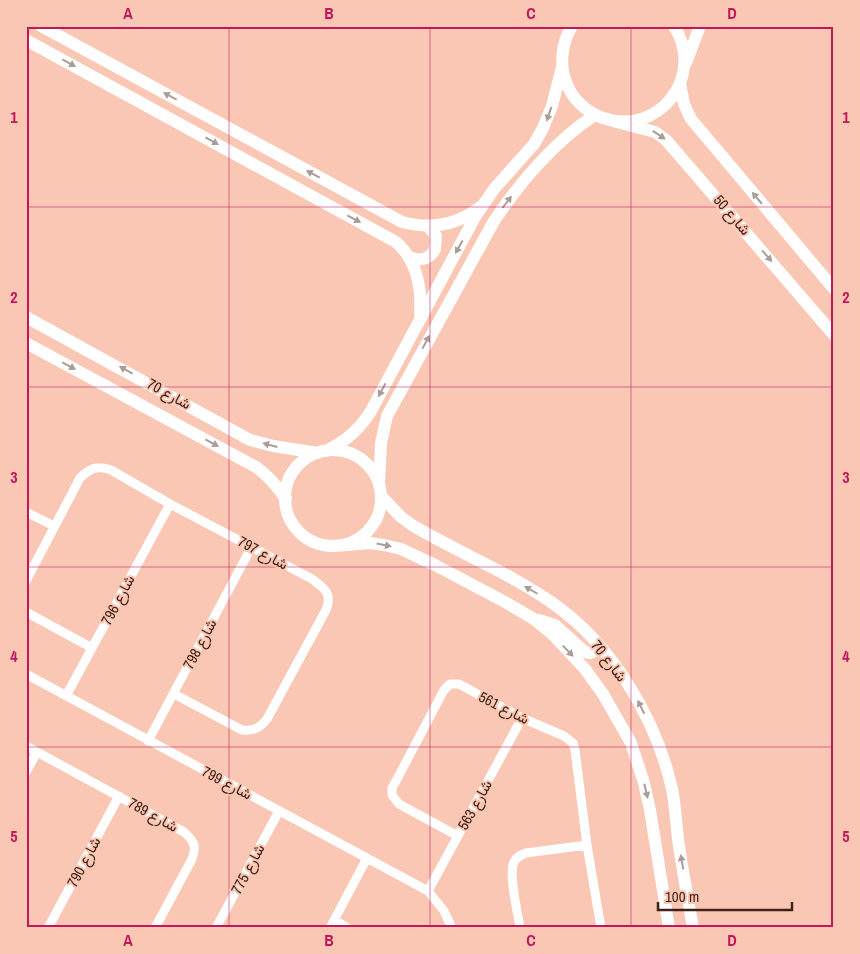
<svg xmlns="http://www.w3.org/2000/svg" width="860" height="954" viewBox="0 0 860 954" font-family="'Archivo Narrow',Vazirmatn,sans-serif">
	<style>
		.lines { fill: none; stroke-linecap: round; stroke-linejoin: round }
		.street { stroke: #fff; stroke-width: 9 }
		.secondary { stroke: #fff; stroke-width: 12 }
		.oneway { fill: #aa9c96 }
		.grid { fill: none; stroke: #c2185b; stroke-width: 1; stroke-opacity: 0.55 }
		.labels { text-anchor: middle; stroke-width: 4; stroke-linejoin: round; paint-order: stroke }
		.street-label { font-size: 15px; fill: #422216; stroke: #fac7b4 }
		.neatline { fill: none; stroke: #c2185b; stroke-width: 2 }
		.grid-label { font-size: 16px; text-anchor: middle; font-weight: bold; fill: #c2185b }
	</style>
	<rect width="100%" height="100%" fill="#fac7b4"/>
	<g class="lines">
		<path class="street" d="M26,512L54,526
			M26,581L80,478C90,468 98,465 111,470L170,504L312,579C324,588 333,594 326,610L267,719C260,728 254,731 242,730L174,694
			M26,612L92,648
			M26,674L428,891L444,911L452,928
			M66,696L170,504
			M148,741L251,548
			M26,746L184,832C194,841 197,846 192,859L155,928
			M26,772L37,752
			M458,836L399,804L392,795V788L396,781L444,690L450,684H459L522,718L564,736L573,743L575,750L587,845L601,928
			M428,891L522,718
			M335,920L348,928
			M48,928L119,796
			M216,928L279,811
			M330,928L367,858
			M520,928C518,914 508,873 514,862C516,857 521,855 526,853L587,845"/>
		<path class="secondary" d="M41,26L402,222C432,230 460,224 483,205
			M572,26C562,42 559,64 566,82C572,99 586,112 603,118C659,137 706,76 674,26
			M26,40L396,242C418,261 422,290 420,318
			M686,63L700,26
			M680,84L684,104L691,119L834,289
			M613,121L655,132L666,140L834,335
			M410,257C420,262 430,259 435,249L436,236L428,226
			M26,317L250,440L273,446L318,453
			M26,343L256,467C269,476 277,486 286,499
			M285 498a48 48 0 1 1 96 0a48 48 0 1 1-96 0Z
			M326,451C346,441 359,430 371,411L475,217L494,189L534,144L543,128L552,106L562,67
			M379,485L381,443L387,416L494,221C520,182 556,140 595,115
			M381,496L401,517L412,525C457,552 508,572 551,602C612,644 656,718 672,789C676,808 676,827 679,846C683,873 688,900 693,928
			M335,546L370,543L384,545L401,549L435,565L505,602L534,619L553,635L585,669L603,694L631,743L644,783L650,810L669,928
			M539,620L555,625L585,652L590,653L601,648"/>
	</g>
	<defs><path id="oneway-solid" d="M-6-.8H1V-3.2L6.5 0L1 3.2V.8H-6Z" transform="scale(1.25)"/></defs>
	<g class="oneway">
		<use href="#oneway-solid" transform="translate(69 63) rotate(29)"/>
		<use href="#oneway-solid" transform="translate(170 96) rotate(-152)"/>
		<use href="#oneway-solid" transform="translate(549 114) rotate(109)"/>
		<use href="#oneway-solid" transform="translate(659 135) rotate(33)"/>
		<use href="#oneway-solid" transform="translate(212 141) rotate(29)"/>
		<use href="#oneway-solid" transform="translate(313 174) rotate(-152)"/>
		<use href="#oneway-solid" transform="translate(757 198) rotate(-130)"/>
		<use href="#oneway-solid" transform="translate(507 202) rotate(-53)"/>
		<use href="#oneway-solid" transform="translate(354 219) rotate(28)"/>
		<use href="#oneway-solid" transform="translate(459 247) rotate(119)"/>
		<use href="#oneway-solid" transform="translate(767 256) rotate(49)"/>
		<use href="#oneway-solid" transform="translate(426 342) rotate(-62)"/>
		<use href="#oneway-solid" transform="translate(69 366) rotate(28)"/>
		<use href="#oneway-solid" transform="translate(126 370) rotate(-151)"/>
		<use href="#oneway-solid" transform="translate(382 390) rotate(118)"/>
		<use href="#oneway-solid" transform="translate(212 443) rotate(28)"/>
		<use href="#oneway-solid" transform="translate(270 445) rotate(-165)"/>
		<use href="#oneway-solid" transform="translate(384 545) rotate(11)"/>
		<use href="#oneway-solid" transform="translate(531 590) rotate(-150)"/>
		<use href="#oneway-solid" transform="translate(568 651) rotate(46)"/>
		<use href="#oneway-solid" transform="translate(641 707) rotate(-116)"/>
		<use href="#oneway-solid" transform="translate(646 791) rotate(77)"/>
		<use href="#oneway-solid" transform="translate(682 862) rotate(-100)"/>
	</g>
	<path class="grid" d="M229,26V928M430,26V928M631,26V928M26,207H834M26,387H834M26,567H834M26,747H834"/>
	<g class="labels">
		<g class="street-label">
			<text transform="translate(732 215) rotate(49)" y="5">شارع 50</text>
			<text transform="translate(169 394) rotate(29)" y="5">شارع 70</text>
			<text transform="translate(263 553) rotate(28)" y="5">شارع 797</text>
			<text transform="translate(118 600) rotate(-62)" y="5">شارع 796</text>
			<text transform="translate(200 644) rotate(-62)" y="5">شارع 798</text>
			<text transform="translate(609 661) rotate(52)" y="5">شارع 70</text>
			<text transform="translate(504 708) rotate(27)" y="5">شارع 561</text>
			<text transform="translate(227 783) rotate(28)" y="5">شارع 799</text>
			<text transform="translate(475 805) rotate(-61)" y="5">شارع 563</text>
			<text transform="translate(153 815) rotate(29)" y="5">شارع 789</text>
			<text transform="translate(84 862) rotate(-62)" y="5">شارع 790</text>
			<text transform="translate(248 869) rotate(-62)" y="5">شارع 775</text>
		</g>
	</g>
	<rect width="860" height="954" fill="none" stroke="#fac7b4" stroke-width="55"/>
	<path d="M658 902v8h134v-8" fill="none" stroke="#422216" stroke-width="2.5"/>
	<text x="665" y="902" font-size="15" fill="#422216" stroke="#fac7b4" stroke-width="4" paint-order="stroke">100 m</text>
	<rect x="28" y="28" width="804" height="898" class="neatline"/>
	<g class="grid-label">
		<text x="128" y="19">A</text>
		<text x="329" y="19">B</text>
		<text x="531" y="19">C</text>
		<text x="732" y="19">D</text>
		<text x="14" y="123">1</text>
		<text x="846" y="123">1</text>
		<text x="14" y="303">2</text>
		<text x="846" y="303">2</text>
		<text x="14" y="483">3</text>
		<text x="846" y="483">3</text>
		<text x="14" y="662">4</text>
		<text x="846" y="662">4</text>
		<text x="14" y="842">5</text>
		<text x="846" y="842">5</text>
		<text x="128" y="946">A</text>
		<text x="329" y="946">B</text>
		<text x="531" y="946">C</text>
		<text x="732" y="946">D</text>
	</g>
</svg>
